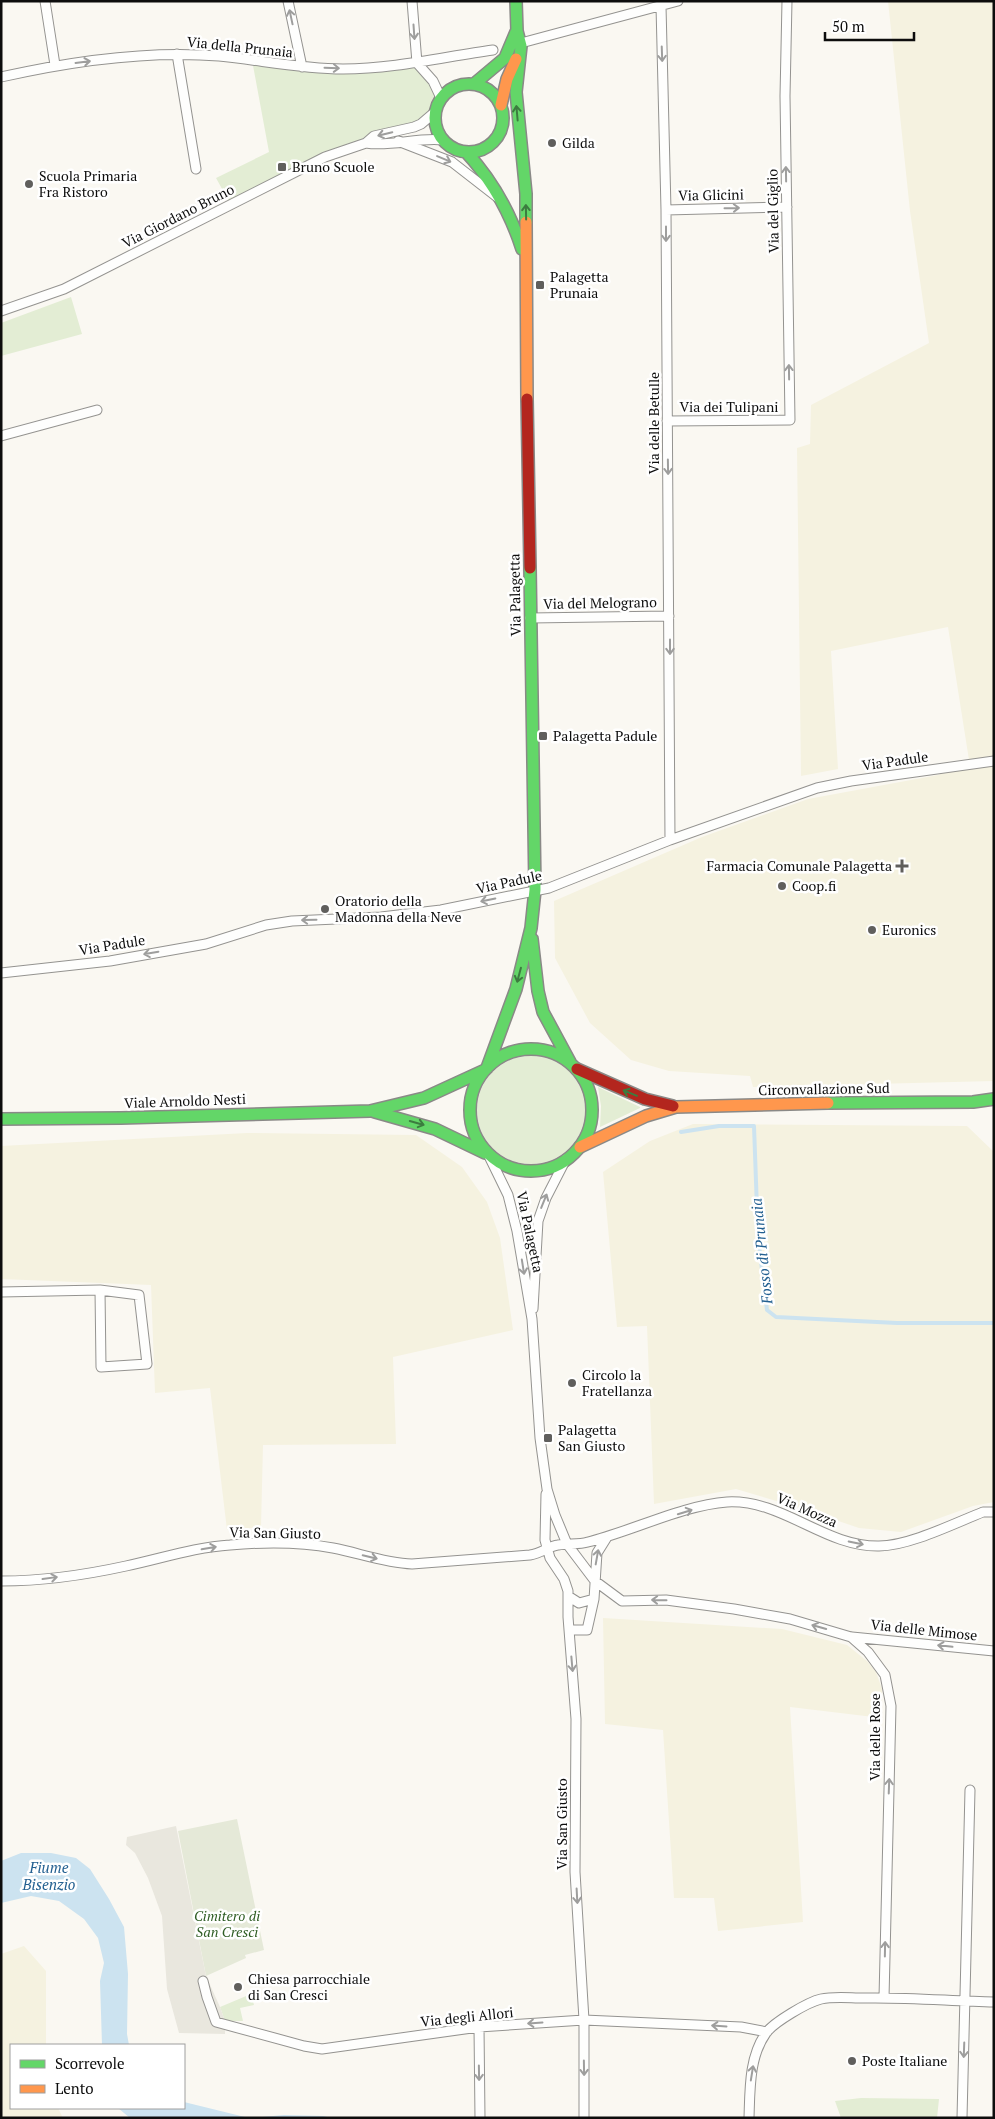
<svg xmlns="http://www.w3.org/2000/svg" width="995" height="2119" viewBox="0 0 995 2119" font-family="'PT Serif',serif">
	<style>
		.farmland { fill: #f5f2e0 }
		.green { fill: #e3edd4 }
		.cemetery { fill: #e5e9d8 }
		.plaza { fill: #e9e7de }
		.water { fill: #cce3f0 }
		.lines { fill: none; stroke-linecap: round; stroke-linejoin: round }
		.stream { stroke: #cce3f0; stroke-width: 4 }
		.street-casing { stroke: #949390; stroke-width: 11 }
		.fast-casing { stroke: #8a8987; stroke-width: 14 }
		.slow-casing { stroke: #8a8987; stroke-width: 14 }
		.jam-casing { stroke: #8a8987; stroke-width: 14 }
		.street { stroke: #fefefd; stroke-width: 9 }
		.fast { stroke: #63d668; stroke-width: 11 }
		.slow { stroke: #ff974d; stroke-width: 11 }
		.jam { stroke: #b3261e; stroke-width: 11 }
		.oneway { stroke: #9e9e9d }
		.oneway2 { stroke: #3c7c3f }
		.poi-dot { fill: #605f5d; stroke: #fff; stroke-width: 2 }
		.labels { text-anchor: middle; stroke-width: 5; stroke-linejoin: round; paint-order: stroke }
		.street-label { font-size: 14px; fill: #0d0d0d; stroke: #fff }
		.poi-label { font-size: 14px; fill: #0d0d0d; stroke: #fff; text-anchor: start }
		.park-label { font-size: 14px; font-style: italic; fill: #2f5d24; stroke: #fff }
		.water-label { font-size: 15px; font-style: italic; fill: #236091; stroke: #fff }
	</style>
	<rect width="100%" height="100%" fill="#faf8f2"/>
	<path class="farmland" d="M888,1H994V1081L753,1087L750,1076L669,1071L631,1060L590,1023L555,958L554,901L702,837L808,799L938,775L969,760L948,627L831,651L838,769L801,776L797,448L810,444L811,405L929,343L910,211Z
		M693,1124L967,1126L994,1152V1502L973,1506L901,1532L859,1528L803,1509L736,1489L654,1504L647,1326L617,1327L603,1172L650,1141Z
		M247,1133L416,1135L462,1167L487,1202L500,1238L513,1330L393,1357L396,1444L263,1445L261,1527L227,1530L210,1388L155,1393L151,1285L1,1279V1146Z
		M603,1618L782,1629L847,1645L867,1661L876,1672L882,1689V1718L790,1707L803,1922L718,1931L714,1898H674L663,1730L605,1724Z
		M24,1946L46,1971V2045H11V2108H58L63,2118H1V1954Z"/>
	<path class="green" d="M252,60L302,67L417,63L441,98L435,112L429,118L381,134L231,205L216,178L269,152Z
		M71,297L82,334L1,356V323Z
		M477 1110a54 54 0 1 1 108 0a54 54 0 1 1-108 0Z
		M598,1087L640,1107V1108L600,1127L601,1106Z
		M251,1994L254,2005L240,2008L243,2021H225L220,2007Z
		M861,2098L939,2099L937,2118H841L835,2101Z"/>
	<path class="cemetery" d="M237,1819L264,1950L245,1955L246,1958L206,1976L178,1831Z"/>
	<path class="plaza" d="M176,1826L206,1976L220,2007L225,2021V2034L179,2033L167,1989L162,1916L148,1878L135,1853L126,1845L127,1837Z"/>
	<path class="water" d="M21,1853H51L76,1858L90,1869L109,1899L124,1927L128,1974L127,2034L129,2045H102L100,1981L104,1963L98,1938L84,1919L59,1901L31,1896L1,1903V1861Z
		M184,2102L249,2118H130L118,2108H184Z
		M284,2115L323,2116L332,2118H252Z"/>
	<g class="lines">
		<path class="stream" d="M681,1132L719,1126H754L758,1237L767,1310L776,1317L897,1323H994"/>
		<defs>
			<path id="street" d="M45,1L55,65
				M288,1L302,67
				M412,1L417,63
				M661,6L666,210L670,840
				M521,43L678,1
				M177,54L196,169
				M417,63L433,81L441,98
				M1,77C72,61 146,50 219,56C260,60 301,69 343,69C393,69 443,57 493,50
				M398,141L452,162L497,197
				M366,143C391,147 418,137 443,140
				M666,210L787,207
				M1,311L64,289L325,157L366,143L374,136L414,127L421,124L435,112
				M667,421L790,420L785,96L787,1
				M1,436L97,410
				M530,618L669,616
				M1,973L110,961L206,944L266,925L292,921L381,917L441,910L549,888L670,840L817,788L851,781L994,761
				M488,1154L508,1195L517,1231L532,1319L540,1438L547,1489L555,1515L567,1544L595,1581L622,1601L666,1600L734,1609L790,1619L851,1637L868,1652L885,1675L891,1706L884,1998
				M1,1292L100,1290L139,1295L147,1364L101,1367L100,1290
				M533,1309L538,1221L546,1198L566,1159
				M546,1494L545,1540L550,1558L564,1579L568,1591V1617L576,1719L575,1872L584,2020V2118
				M1,1581C43,1581 85,1575 126,1566C160,1559 195,1547 230,1545C264,1542 301,1542 333,1548C359,1553 385,1563 412,1564L530,1555C542,1553 549,1546 558,1545C568,1543 578,1545 588,1542C632,1531 684,1505 727,1502C783,1499 824,1547 879,1546C909,1546 955,1523 983,1512H994
				M568,1596L579,1603L594,1599L597,1553L607,1537
				M569,1630H587L594,1599
				M852,1637L994,1651
				M203,1981L207,1997L216,2022L304,2046L322,2049L479,2027L584,2020L741,2027L767,2032
				M479,2027L480,2118
				M749,2118C750,2089 749,2057 766,2033C774,2022 808,2002 821,1999C834,1996 850,1998 864,1998C907,1997 950,2001 994,2002
				M962,2118L970,1790"/>
			<path id="fast" d="M516,1L517,31L521,46L516,92L526,194V222
				M474,84L505,58L516,32
				M435 118a34 34 0 1 1 68 0a34 34 0 1 1-68 0Z
				M466,152C493,181 510,212 522,249
				M532,939L538,991L543,1012L570,1062
				M470 1110a61 61 0 1 1 122 0a61 61 0 1 1-122 0Z
				M487,1068L516,989L531,928L535,890L530,568
				M828,1103L973,1102L994,1099
				M375,1112L435,1129L485,1153
				M1,1119L121,1118L370,1111L424,1098L485,1070"/>
			<path id="slow" d="M501,105L507,79L516,59
				M526,222L527,399
				M580,1147L646,1116L676,1107L828,1103"/>
			<path id="jam" d="M527,399L530,568
				M577,1069L645,1099L673,1106"/>
		</defs>
		<use href="#street" class="street-casing"/>
		<use href="#fast" class="fast-casing"/>
		<use href="#slow" class="slow-casing"/>
		<use href="#jam" class="jam-casing"/>
		<use href="#street" class="street"/>
		<use href="#fast" class="fast"/>
		<use href="#slow" class="slow"/>
		<use href="#jam" class="jam"/>
	</g>
	<defs><path id="oneway-shaft" d="M-6 0H5M1.5-3L5.5 0L1.5 3" fill="none" stroke-width="1.6" stroke-linecap="round" stroke-linejoin="round" transform="scale(1.25)"/></defs>
	<g class="oneway">
		<use href="#oneway-shaft" transform="translate(291 17) rotate(-102)"/>
		<use href="#oneway-shaft" transform="translate(414 32) rotate(86)"/>
		<use href="#oneway-shaft" transform="translate(662 54) rotate(88)"/>
		<use href="#oneway-shaft" transform="translate(83 62) rotate(-7)"/>
		<use href="#oneway-shaft" transform="translate(332 68) rotate(2)"/>
		<use href="#oneway-shaft" transform="translate(385 134) rotate(167)"/>
		<use href="#oneway-shaft" transform="translate(444 159) rotate(23)"/>
		<use href="#oneway-shaft" transform="translate(786 174) rotate(-91)"/>
		<use href="#oneway-shaft" transform="translate(732 208) rotate(-1)"/>
		<use href="#oneway-shaft" transform="translate(666 234) rotate(90)"/>
		<use href="#oneway-shaft" transform="translate(789 372) rotate(-91)"/>
		<use href="#oneway-shaft" transform="translate(668 467) rotate(89)"/>
		<use href="#oneway-shaft" transform="translate(670 647) rotate(90)"/>
		<use href="#oneway-shaft" transform="translate(488 900) rotate(168)"/>
		<use href="#oneway-shaft" transform="translate(309 920) rotate(179)"/>
		<use href="#oneway-shaft" transform="translate(151 953) rotate(170)"/>
		<use href="#oneway-shaft" transform="translate(544 1201) rotate(-68)"/>
		<use href="#oneway-shaft" transform="translate(523 1267) rotate(81)"/>
		<use href="#oneway-shaft" transform="translate(685 1512) rotate(-17)"/>
		<use href="#oneway-shaft" transform="translate(856 1543) rotate(12)"/>
		<use href="#oneway-shaft" transform="translate(209 1548) rotate(-10)"/>
		<use href="#oneway-shaft" transform="translate(370 1557) rotate(13)"/>
		<use href="#oneway-shaft" transform="translate(597 1557) rotate(-80)"/>
		<use href="#oneway-shaft" transform="translate(50 1578) rotate(-8)"/>
		<use href="#oneway-shaft" transform="translate(659 1600) rotate(-179)"/>
		<use href="#oneway-shaft" transform="translate(819 1627) rotate(-164)"/>
		<use href="#oneway-shaft" transform="translate(945 1646) rotate(-174)"/>
		<use href="#oneway-shaft" transform="translate(572 1664) rotate(85)"/>
		<use href="#oneway-shaft" transform="translate(889 1786) rotate(-88)"/>
		<use href="#oneway-shaft" transform="translate(577 1896) rotate(87)"/>
		<use href="#oneway-shaft" transform="translate(885 1949) rotate(-89)"/>
		<use href="#oneway-shaft" transform="translate(535 2023) rotate(176)"/>
		<use href="#oneway-shaft" transform="translate(719 2026) rotate(-176)"/>
		<use href="#oneway-shaft" transform="translate(964 2050) rotate(92)"/>
		<use href="#oneway-shaft" transform="translate(584 2068) rotate(89)"/>
		<use href="#oneway-shaft" transform="translate(479 2073) rotate(89)"/>
		<use href="#oneway-shaft" transform="translate(752 2073) rotate(-81)"/>
	</g>
	<g class="oneway2">
		<use href="#oneway-shaft" transform="translate(517 113) rotate(-95)"/>
		<use href="#oneway-shaft" transform="translate(526 212) rotate(-91)"/>
		<use href="#oneway-shaft" transform="translate(519 975) rotate(105)"/>
		<use href="#oneway-shaft" transform="translate(630 1093) rotate(-158)"/>
		<use href="#oneway-shaft" transform="translate(417 1123) rotate(16)"/>
	</g>
	<g class="poi-dot">
		<circle cx="552" cy="143" r="5"/>
		<rect x="277" y="162" width="10" height="10" rx="2.5"/>
		<circle cx="29" cy="184" r="5"/>
		<rect x="535" y="280" width="10" height="10" rx="2.5"/>
		<rect x="538" y="731" width="10" height="10" rx="2.5"/>
		<path d="M899.5 858.5h5v5h5v5h-5v5h-5v-5h-5v-5h5z"/>
		<circle cx="782" cy="886" r="5"/>
		<circle cx="325" cy="909" r="5"/>
		<circle cx="872" cy="930" r="5"/>
		<circle cx="572" cy="1383" r="5"/>
		<rect x="543" y="1433" width="10" height="10" rx="2.5"/>
		<circle cx="238" cy="1987" r="5"/>
		<circle cx="852" cy="2061" r="5"/>
	</g>
	<g class="labels">
		<g class="street-label">
			<text transform="translate(240 47) rotate(6)" y="5">Via della Prunaia</text>
			<text transform="translate(711 195) rotate(-1)" y="5">Via Glicini</text>
			<text transform="translate(773 211) rotate(-91)" y="5">Via del Giglio</text>
			<text transform="translate(178 216) rotate(-27)" y="5">Via Giordano Bruno</text>
			<text x="729" y="412">Via dei Tulipani</text>
			<text transform="translate(654 423) rotate(-90)" y="5">Via delle Betulle</text>
			<text transform="translate(515 595) rotate(-91)" y="5">Via Palagetta</text>
			<text transform="translate(600 603) rotate(-1)" y="5">Via del Melograno</text>
			<text transform="translate(895 761) rotate(-8)" y="5">Via Padule</text>
			<text transform="translate(509 882) rotate(-12)" y="5">Via Padule</text>
			<text transform="translate(112 945) rotate(-9)" y="5">Via Padule</text>
			<text transform="translate(824 1089) rotate(-1)" y="5">Circonvallazione Sud</text>
			<text transform="translate(185 1101) rotate(-2)" y="5">Viale Arnoldo Nesti</text>
			<text transform="translate(530 1232) rotate(78)" y="5">Via Palagetta</text>
			<text transform="translate(807 1510) rotate(24)" y="5">Via Mozza</text>
			<text transform="translate(275 1533) rotate(1)" y="5">Via San Giusto</text>
			<text transform="translate(924 1630) rotate(6)" y="5">Via delle Mimose</text>
			<text transform="translate(875 1737) rotate(-90)" y="5">Via delle Rose</text>
			<text transform="translate(562 1824) rotate(-90)" y="5">Via San Giusto</text>
			<text transform="translate(467 2017) rotate(-6)" y="5">Via degli Allori</text>
		</g>
		<g class="poi-label">
			<text x="562" y="148">Gilda</text>
			<text x="292" y="172">Bruno Scuole</text>
			<text x="39" y="181">Scuola Primaria<tspan x="39" dy="16">Fra Ristoro</tspan></text>
			<text x="550" y="282">Palagetta<tspan x="550" dy="16">Prunaia</tspan></text>
			<text x="553" y="741">Palagetta Padule</text>
			<text x="892" y="871" text-anchor="end">Farmacia Comunale Palagetta</text>
			<text x="792" y="891">Coop.fi</text>
			<text x="335" y="906">Oratorio della<tspan x="335" dy="16">Madonna della Neve</tspan></text>
			<text x="882" y="935">Euronics</text>
			<text x="582" y="1380">Circolo la<tspan x="582" dy="16">Fratellanza</tspan></text>
			<text x="558" y="1435">Palagetta<tspan x="558" dy="16">San Giusto</tspan></text>
			<text x="248" y="1984">Chiesa parrocchiale<tspan x="248" dy="16">di San Cresci</tspan></text>
			<text x="862" y="2066">Poste Italiane</text>
		</g>
		<g class="park-label">
			<text x="227" y="1921">Cimitero di<tspan x="227" dy="16">San Cresci</tspan></text>
		</g>
		<g class="water-label">
			<text transform="translate(762 1251) rotate(-96)" y="5">Fosso di Prunaia</text>
			<text x="49" y="1873">Fiume<tspan x="49" dy="17">Bisenzio</tspan></text>
		</g>
	</g>
	<rect width="995" height="2119" fill="none" stroke="#0d0d0d" stroke-width="5"/>
	<rect x="10" y="2044" width="175" height="65" fill="#ffffff" stroke="#9e9e9e"/>
	<rect x="20" y="2060" width="25" height="8" fill="#63d668" stroke="#9e9e9e"/>
	<text x="55" y="2069" font-size="15" fill="#0d0d0d">Scorrevole</text>
	<rect x="20" y="2085" width="25" height="8" fill="#ff974d" stroke="#9e9e9e"/>
	<text x="55" y="2094" font-size="15" fill="#0d0d0d">Lento</text>
	<path d="M825 32v8h89v-8" fill="none" stroke="#0d0d0d" stroke-width="2.5"/>
	<text x="832" y="32" font-size="15" fill="#0d0d0d" stroke="#ffffff" stroke-width="4" paint-order="stroke">50 m</text>
</svg>
